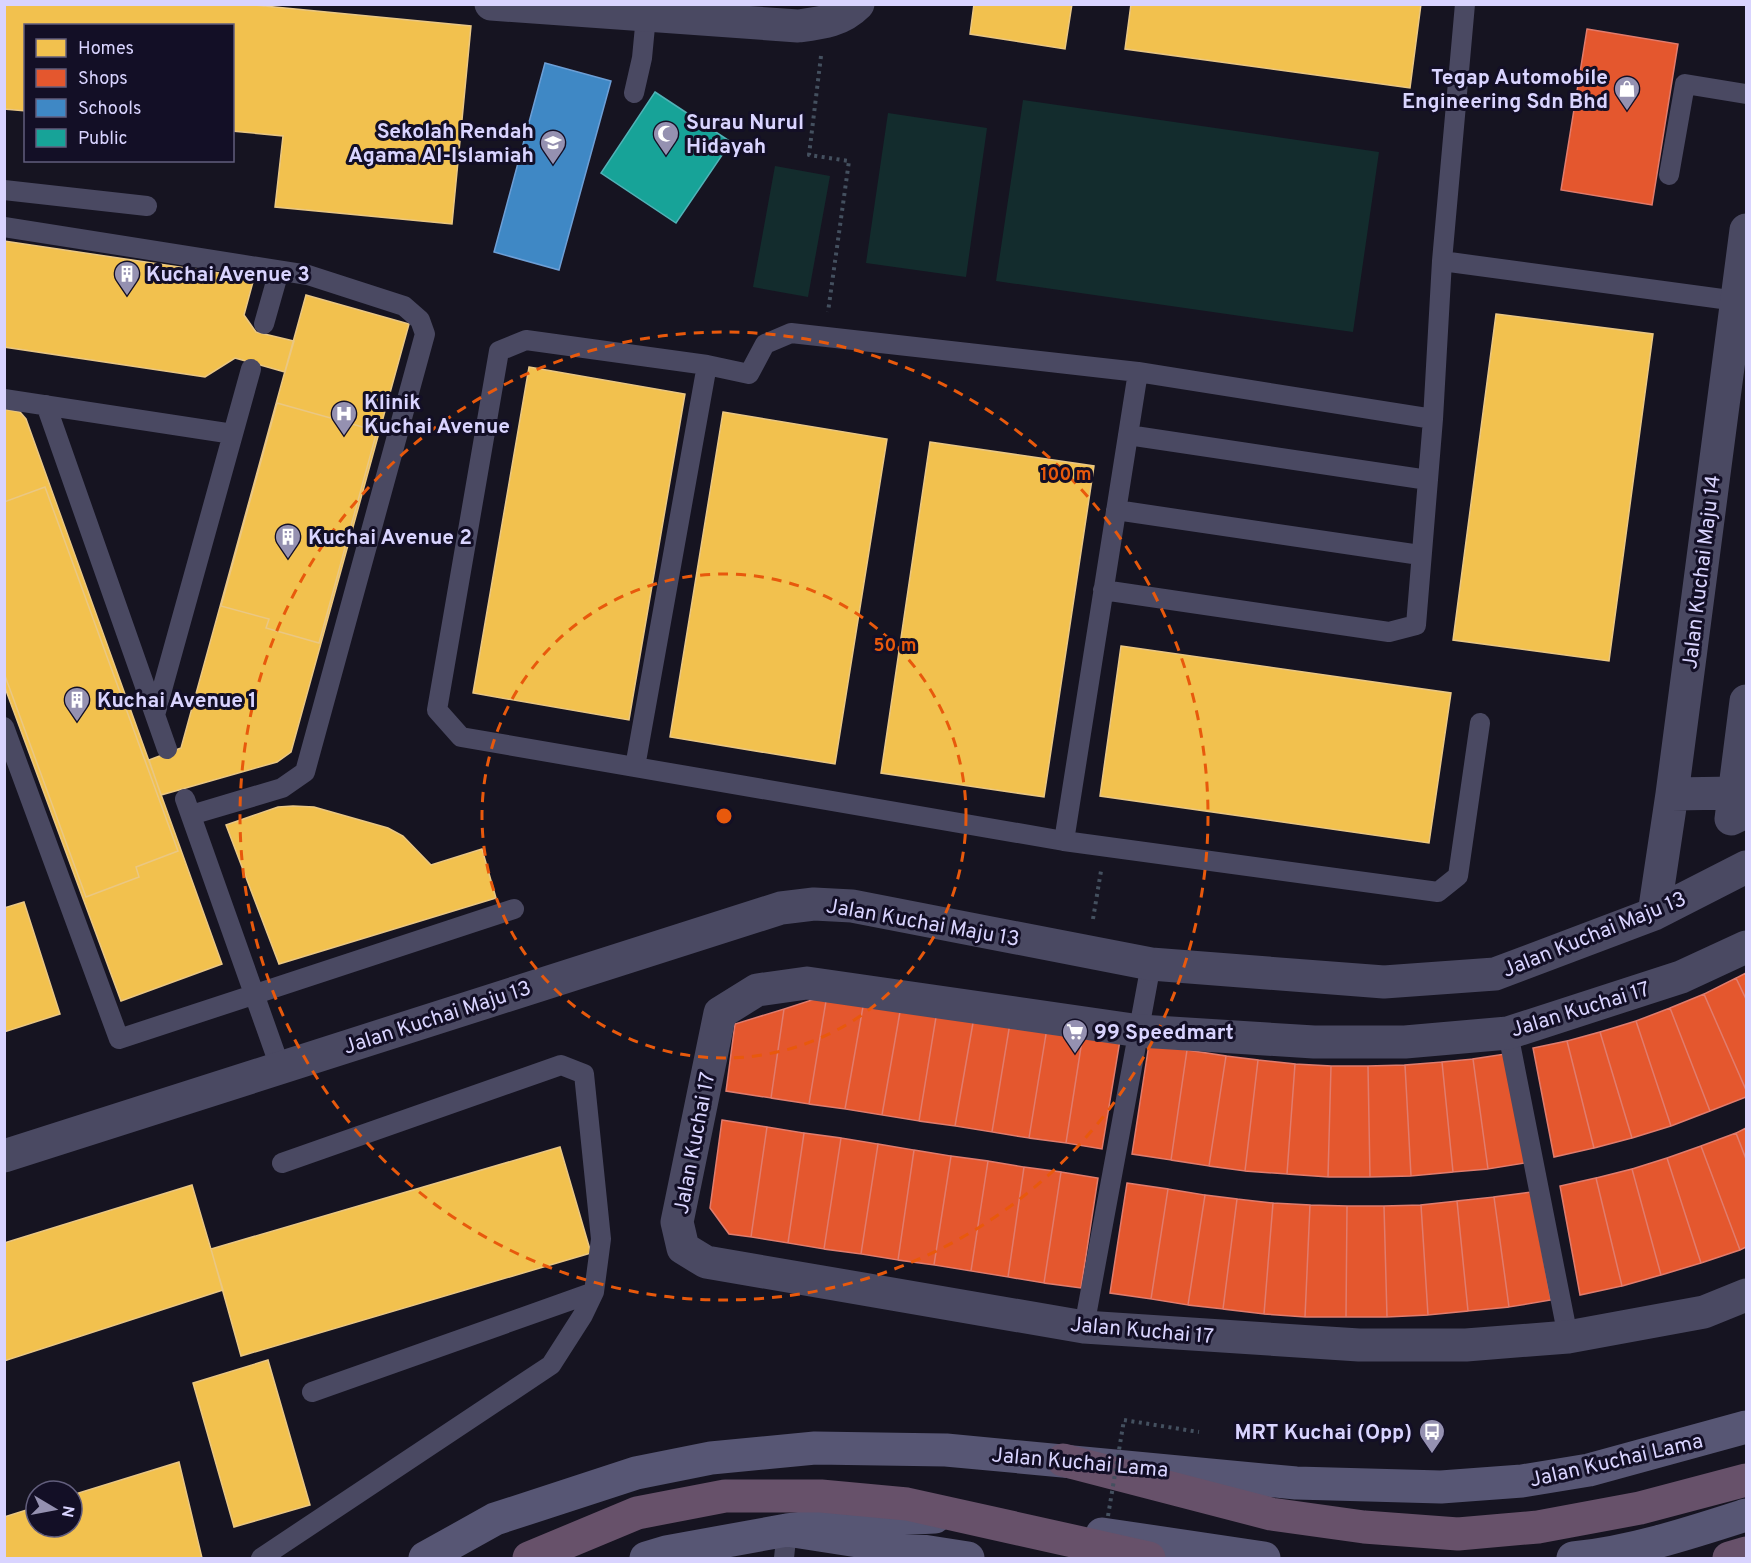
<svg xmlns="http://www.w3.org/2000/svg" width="1751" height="1563" viewBox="0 0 1751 1563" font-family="Overpass,sans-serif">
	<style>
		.green { fill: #132c2d }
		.homes { fill: #f2c14e; stroke: #eac783; stroke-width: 1.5 }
		.shops { fill: #e4572e; stroke: #e17c6d; stroke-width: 1.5 }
		.schools { fill: #3f88c5; stroke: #6d9fd6; stroke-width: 1.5 }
		.public { fill: #17a398; stroke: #51b2b7; stroke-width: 1.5 }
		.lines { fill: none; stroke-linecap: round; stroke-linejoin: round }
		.path { stroke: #44505f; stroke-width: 4; stroke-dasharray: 3 4.5; stroke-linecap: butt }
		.service { stroke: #4a4962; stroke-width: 20 }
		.minor { stroke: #4a4962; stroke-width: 33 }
		.secondary { stroke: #575674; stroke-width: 33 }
		.motorway { stroke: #67516a; stroke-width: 33 }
		.path-bridge { stroke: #44505f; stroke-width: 4; stroke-dasharray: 3 4.5; stroke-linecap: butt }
		.motorway-bridge { stroke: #67516a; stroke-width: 33 }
		.ring { fill: none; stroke: #e8590c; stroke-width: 3; stroke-dasharray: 10 8 }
		.labels { text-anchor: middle; stroke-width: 6; stroke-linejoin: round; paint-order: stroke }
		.poi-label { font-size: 21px; font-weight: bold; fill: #d9d4ff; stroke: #130f26; text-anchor: start }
		.street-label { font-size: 21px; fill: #d9d4ff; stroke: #130f26 }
		.centre { fill: #e8590c; stroke: #130f26; stroke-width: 3 }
		.ring-label { font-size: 18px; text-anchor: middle; font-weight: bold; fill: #e8590c; stroke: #130f26; stroke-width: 6; stroke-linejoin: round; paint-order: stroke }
	</style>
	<rect width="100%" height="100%" fill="#161421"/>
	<path class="green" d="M1023,100L1379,152L1353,332L996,281Z
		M888,113L987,128L966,277L866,263Z
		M775,166L830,176L808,297L753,287Z"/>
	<path class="homes" d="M4,4H244L471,26L452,224L275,207L283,136L232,131V26H26V111L4,109Z
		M974,4H1072L1065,49L970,34Z
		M1131,4H1421L1410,88L1125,49Z
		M4,241L254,278L244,315L256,332L294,341L285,372L235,358L205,377L4,347Z
		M306,295L409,324L291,752L277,762L161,795L149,760L181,748Z
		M1496,314L1653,334L1609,661L1453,640Z
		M529,367L685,394L629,720L473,693Z
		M277,403L377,431L319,643L266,628L269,619L221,606Z
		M4,409L20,412L26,419L222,964L121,1001L4,685Z
		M723,412L887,439L835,764L670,737Z
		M930,442L1094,466L1044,797L881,773Z
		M45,487L178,851L136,867L139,877L86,897L4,673V502Z
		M1121,646L1451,693L1429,843L1100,796Z
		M293,806L314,807L388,828L403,836L431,865L482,849L496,898L279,964L226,825L278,807Z
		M24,902L60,1014L4,1032V908Z
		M560,1147L591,1253L241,1356L211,1249Z
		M192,1185L223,1290L4,1361V1243Z
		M268,1360L310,1505L234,1527L193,1383Z
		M179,1462L202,1558H4V1517L36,1507V1527H72V1495Z"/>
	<path class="shops" d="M1587,29L1678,44L1652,205L1561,190Z
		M1746,973V999L1736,978Z
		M1736,978L1746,999V1090L1704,994Z
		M1704,994L1746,1090V1097L1710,1111L1670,1008Z
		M827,995L809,1104L771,1098L784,1009Z
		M827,995L864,1001L845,1109L809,1104Z
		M864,1001L901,1006L882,1115L845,1109Z
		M901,1006L937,1011L919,1121L882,1115Z
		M1670,1008L1710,1111L1671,1126L1636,1021Z
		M784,1009L771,1098L726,1091L735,1024Z
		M937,1011L974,1017L955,1126L919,1121Z
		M974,1017L1010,1023L992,1132L955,1126Z
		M1636,1021L1671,1126L1632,1138L1600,1032Z
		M1010,1023L1047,1028L1029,1138L992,1132Z
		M1047,1028L1083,1034L1066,1143L1029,1138Z
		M1600,1032L1632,1138L1594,1148L1567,1041Z
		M1083,1034L1120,1040L1102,1149L1066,1143Z
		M1567,1041L1594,1148L1554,1157L1533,1048Z
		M1149,1044L1187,1050L1171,1160L1132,1154Z
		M1187,1050L1226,1056L1209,1166L1171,1160Z
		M1505,1054L1525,1163L1488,1169L1473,1059Z
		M1226,1056L1258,1060L1245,1171L1209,1166Z
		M1473,1059L1488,1169L1453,1172L1442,1062Z
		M1258,1060L1295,1064L1287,1174L1245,1171Z
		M1442,1062L1453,1172L1411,1176L1405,1065Z
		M1295,1064L1331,1066L1328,1177L1287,1174Z
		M1405,1065L1411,1176L1370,1177L1368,1066Z
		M1331,1066H1368L1370,1177H1328Z
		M722,1120L767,1127L751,1237L729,1234L710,1208Z
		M767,1127L804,1133L788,1243L751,1237Z
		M1746,1128V1159L1736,1133Z
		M804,1133L841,1138L824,1249L788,1243Z
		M1736,1133L1746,1159V1247L1740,1250L1701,1146Z
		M841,1138L878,1144L861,1254L824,1249Z
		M878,1144L914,1150L898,1260L861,1254Z
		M1701,1146L1740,1250L1701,1263L1667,1158Z
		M914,1150L951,1156L934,1265L898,1260Z
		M951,1156L988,1161L971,1271L934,1265Z
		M1667,1158L1701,1263L1661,1275L1632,1169Z
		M988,1161L1024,1167L1008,1277L971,1271Z
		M1024,1167L1061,1172L1044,1283L1008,1277Z
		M1632,1169L1661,1275L1622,1286L1596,1178Z
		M1061,1172L1098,1178L1081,1288L1044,1283Z
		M1596,1178L1622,1286L1580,1295L1560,1186Z
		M1127,1183L1168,1189L1151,1299L1110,1293Z
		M1168,1189L1205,1195L1188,1305L1151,1299Z
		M1531,1192L1551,1300L1509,1307L1494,1197Z
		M1205,1195L1237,1199L1223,1309L1188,1305Z
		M1494,1197L1509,1307L1468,1311L1457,1201Z
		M1237,1199L1273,1203L1264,1314L1223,1309Z
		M1457,1201L1468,1311L1428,1315L1421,1205Z
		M1273,1203L1310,1205L1305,1317L1264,1314Z
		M1310,1205L1347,1206L1346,1317H1305Z
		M1421,1205L1428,1315L1387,1317L1384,1206Z
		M1347,1206H1384L1387,1317H1346Z"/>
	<path class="schools" d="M545,63L611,81L559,270L494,252Z"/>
	<path class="public" d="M655,92L731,142L676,223L601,173Z"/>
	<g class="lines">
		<path class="path" d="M821,56L809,155L849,161L828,312
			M1093,919L1101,871
			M1124,1420L1199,1432"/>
		<path class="service" d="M634,93L642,58L646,16
			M1669,175L1685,84L1746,94
			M4,190L147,206
			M4,227L308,275L404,306L420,320L425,334L305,772L282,788L191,815
			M1442,261L1737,301
			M264,324L279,271
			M1138,372L1064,841L1438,892L1458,876L1480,723
			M4,399L233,434
			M46,405L167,749
			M1128,435L1428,480
			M1116,510L1420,555
			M1103,590L1389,632L1416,625L1433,419
			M155,715L251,369
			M4,727L119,1039L514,909
			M635,767L707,365
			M185,799L280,1067
			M1064,841L461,737L437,710L499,351L526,340L707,365L749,374L765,344L791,333L1138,372L1433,419L1442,261L1465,4
			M1508,1033L1568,1337
			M1084,1327L1151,964
			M312,1392L594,1292
			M261,1558L551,1365L583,1315L594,1292L601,1239L584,1074L561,1065L282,1163
			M784,1558L787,1530"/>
		<path class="minor" d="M491,4L798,26C822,23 841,21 858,4
			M1746,701L1731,819L1746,812
			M1672,794L1735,793
			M1654,914L1672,794L1746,230
			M1746,947L1681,977L1508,1033L1405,1042H1314L1140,1031L807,983L757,990L720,1013L677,1222L683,1248L706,1262L1084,1327L1359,1345H1466L1568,1337L1704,1312L1746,1295
			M4,1156L781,908L814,904L852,906L1151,964L1384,982L1495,974L1654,914L1746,867"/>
		<path class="secondary" d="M787,1530L873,1520L935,1517
			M1102,1534L1264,1558
			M425,1558L495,1519L636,1473L711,1458L815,1448L946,1450L1296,1483L1441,1487L1522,1481L1589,1470L1746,1427
			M646,1558L666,1552L787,1530L968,1558
			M1573,1558C1632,1552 1690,1533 1746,1515"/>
		<path class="motorway" d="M1063,1460L1271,1514L1364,1527L1458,1534L1538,1527L1640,1508L1746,1480
			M1729,1558L1746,1553"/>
		<path class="path-bridge" d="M1108,1516L1124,1420"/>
		<path class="motorway-bridge" d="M529,1558L637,1513L725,1496H821L907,1504L1149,1558"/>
	</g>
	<g class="ring">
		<circle cx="724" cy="816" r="242"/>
		<circle cx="724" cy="816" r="484"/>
	</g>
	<defs>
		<symbol id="shop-pin" viewBox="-11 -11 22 30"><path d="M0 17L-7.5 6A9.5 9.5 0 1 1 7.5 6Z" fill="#9591b1" stroke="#130f26"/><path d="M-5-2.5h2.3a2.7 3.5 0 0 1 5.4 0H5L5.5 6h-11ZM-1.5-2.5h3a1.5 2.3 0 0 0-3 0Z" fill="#fff"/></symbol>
		<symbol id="mosque-pin" viewBox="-11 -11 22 30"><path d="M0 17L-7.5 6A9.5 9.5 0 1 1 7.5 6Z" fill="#9591b1" stroke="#130f26"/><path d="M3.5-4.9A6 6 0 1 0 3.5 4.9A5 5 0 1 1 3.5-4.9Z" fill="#fff"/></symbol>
		<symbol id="school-pin" viewBox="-11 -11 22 30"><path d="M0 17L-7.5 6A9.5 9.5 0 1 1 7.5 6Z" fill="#9591b1" stroke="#130f26"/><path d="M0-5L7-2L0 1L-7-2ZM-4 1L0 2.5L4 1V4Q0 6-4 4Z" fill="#fff"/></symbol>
		<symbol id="building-pin" viewBox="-11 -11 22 30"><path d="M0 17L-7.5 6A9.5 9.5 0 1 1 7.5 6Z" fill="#9591b1" stroke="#130f26"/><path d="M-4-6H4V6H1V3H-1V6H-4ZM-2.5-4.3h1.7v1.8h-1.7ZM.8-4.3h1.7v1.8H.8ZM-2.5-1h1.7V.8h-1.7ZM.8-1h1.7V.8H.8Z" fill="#fff"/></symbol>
		<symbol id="hospital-pin" viewBox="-11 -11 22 30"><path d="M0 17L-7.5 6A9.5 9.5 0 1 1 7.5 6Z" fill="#9591b1" stroke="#130f26"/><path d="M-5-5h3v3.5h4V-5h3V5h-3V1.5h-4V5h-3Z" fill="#fff"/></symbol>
		<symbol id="supermarket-pin" viewBox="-11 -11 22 30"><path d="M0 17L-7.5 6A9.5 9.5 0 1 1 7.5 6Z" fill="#9591b1" stroke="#130f26"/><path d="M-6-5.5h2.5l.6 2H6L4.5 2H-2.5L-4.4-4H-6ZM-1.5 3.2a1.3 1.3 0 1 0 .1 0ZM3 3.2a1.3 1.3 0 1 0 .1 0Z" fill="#fff"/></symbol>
		<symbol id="bus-pin" viewBox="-11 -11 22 30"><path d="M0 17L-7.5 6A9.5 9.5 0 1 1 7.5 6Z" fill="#9591b1" stroke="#130f26"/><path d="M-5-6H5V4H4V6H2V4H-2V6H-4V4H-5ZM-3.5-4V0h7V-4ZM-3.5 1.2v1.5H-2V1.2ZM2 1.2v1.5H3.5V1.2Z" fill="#fff"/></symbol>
	</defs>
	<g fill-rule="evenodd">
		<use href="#shop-pin" x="1612" y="74" width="30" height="40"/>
		<use href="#mosque-pin" x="651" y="119" width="30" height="40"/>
		<use href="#school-pin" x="538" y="128" width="30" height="40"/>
		<use href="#building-pin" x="112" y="259" width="30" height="40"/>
		<use href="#hospital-pin" x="329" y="399" width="30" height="40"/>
		<use href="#building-pin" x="273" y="522" width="30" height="40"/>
		<use href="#building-pin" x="62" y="685" width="30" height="40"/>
		<use href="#supermarket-pin" x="1060" y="1017" width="30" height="40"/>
		<use href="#bus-pin" x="1417" y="1417" width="30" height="40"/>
	</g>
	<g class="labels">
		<g class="poi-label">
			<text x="1608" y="84" text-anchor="end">Tegap Automobile<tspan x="1608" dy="24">Engineering Sdn Bhd</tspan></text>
			<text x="686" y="129">Surau Nurul<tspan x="686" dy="24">Hidayah</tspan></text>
			<text x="534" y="138" text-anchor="end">Sekolah Rendah<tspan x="534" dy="24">Agama Al-Islamiah</tspan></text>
			<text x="146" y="281">Kuchai Avenue 3</text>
			<text x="364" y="409">Klinik<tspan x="364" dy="24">Kuchai Avenue</tspan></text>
			<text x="308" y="544">Kuchai Avenue 2</text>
			<text x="97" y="707">Kuchai Avenue 1</text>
			<text x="1094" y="1039">99 Speedmart</text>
			<text x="1412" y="1439" text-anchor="end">MRT Kuchai (Opp)</text>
		</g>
		<g class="street-label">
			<text transform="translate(1701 572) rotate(-83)" y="7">Jalan Kuchai Maju 14</text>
			<text transform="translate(923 922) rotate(10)" y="7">Jalan Kuchai Maju 13</text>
			<text transform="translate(1594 934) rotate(-22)" y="7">Jalan Kuchai Maju 13</text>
			<text transform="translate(1580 1009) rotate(-17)" y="7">Jalan Kuchai 17</text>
			<text transform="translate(437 1017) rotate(-18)" y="7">Jalan Kuchai Maju 13</text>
			<text transform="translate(694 1143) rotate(-79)" y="7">Jalan Kuchai 17</text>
			<text transform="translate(1142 1330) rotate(5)" y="7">Jalan Kuchai 17</text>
			<text transform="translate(1616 1460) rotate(-13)" y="7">Jalan Kuchai Lama</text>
			<text transform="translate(1080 1462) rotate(5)" y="7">Jalan Kuchai Lama</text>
		</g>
	</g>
	<circle cx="724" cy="816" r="9" class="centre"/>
	<g class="ring-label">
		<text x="1066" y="480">100 m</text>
		<text x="895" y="651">50 m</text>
	</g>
	<rect width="1751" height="1563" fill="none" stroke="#d9d4ff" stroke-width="12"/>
	<rect x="24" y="24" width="210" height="138" fill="#130f26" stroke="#625e7d" stroke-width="1.5"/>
	<rect x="36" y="39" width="30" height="18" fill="#f2c14e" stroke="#625e7d" stroke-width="1.5"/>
	<text x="78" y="54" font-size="18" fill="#d9d4ff">Homes</text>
	<rect x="36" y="69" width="30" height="18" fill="#e4572e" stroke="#625e7d" stroke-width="1.5"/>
	<text x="78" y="84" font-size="18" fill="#d9d4ff">Shops</text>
	<rect x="36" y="99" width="30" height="18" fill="#3f88c5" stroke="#625e7d" stroke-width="1.5"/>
	<text x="78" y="114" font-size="18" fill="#d9d4ff">Schools</text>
	<rect x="36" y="129" width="30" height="18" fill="#17a398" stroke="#625e7d" stroke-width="1.5"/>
	<text x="78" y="144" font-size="18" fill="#d9d4ff">Public</text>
	<g transform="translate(54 1509) rotate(100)"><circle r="28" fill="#130f26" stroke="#625e7d" stroke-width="1.5"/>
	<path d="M0-4.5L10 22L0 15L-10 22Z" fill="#9591b1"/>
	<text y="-9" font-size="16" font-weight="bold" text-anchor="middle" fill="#d9d4ff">N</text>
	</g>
</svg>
